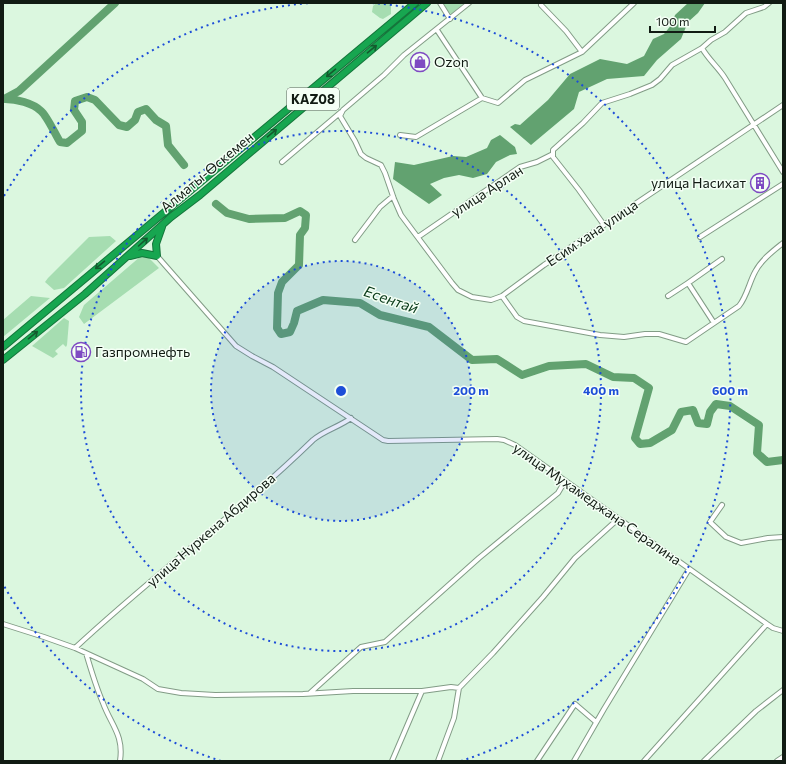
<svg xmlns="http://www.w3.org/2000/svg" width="786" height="764" viewBox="0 0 786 764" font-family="Commissioner,sans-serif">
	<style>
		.green { fill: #a6ddb1 }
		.water { fill: #62a270 }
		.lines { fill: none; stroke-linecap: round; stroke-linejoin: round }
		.river { stroke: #62a270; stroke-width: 8 }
		.minor-casing { stroke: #829c86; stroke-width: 6 }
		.highway-casing { stroke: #15753b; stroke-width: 8 }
		.minor { stroke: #fff; stroke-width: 4 }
		.highway { stroke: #17a650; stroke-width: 6 }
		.oneway { stroke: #145a2e }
		.ring { fill: none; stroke: #1d4ed8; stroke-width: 2; stroke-dasharray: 2 4 }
		.labels { text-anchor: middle; stroke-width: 3; stroke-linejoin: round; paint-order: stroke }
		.shield { fill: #f4fff5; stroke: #555f57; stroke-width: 1 }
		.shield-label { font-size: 13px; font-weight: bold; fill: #111b13 }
		.poi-label { font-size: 14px; fill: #111b13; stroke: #f4fff5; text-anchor: start }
		.street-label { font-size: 14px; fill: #111b13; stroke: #f4fff5 }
		.water-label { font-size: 15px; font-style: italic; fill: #093b1a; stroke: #f4fff5 }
		.centre { fill: #1d4ed8; stroke: #f4fff5; stroke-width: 2 }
		.ring-label { font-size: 12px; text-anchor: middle; font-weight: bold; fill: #1d4ed8; stroke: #f4fff5; stroke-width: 3; stroke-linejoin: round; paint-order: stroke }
	</style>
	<rect width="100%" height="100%" fill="#dbf7df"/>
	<path class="green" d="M376,3H391V14L383,19L380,18L372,12L373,6Z
		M439,3H464L451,14Z
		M110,236L116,241L64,288L54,290L45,282L48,278L89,237Z
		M141,256L149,258L159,268L84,324L79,317L84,305Z
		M31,296L50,298L3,337V320Z
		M64,318L69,321L67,345L66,347L63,344L55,351L58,354L53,358L32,346Z"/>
	<path class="water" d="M688,3H705L698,13L688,22L681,39L657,60L644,76L607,79L579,92L574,109L531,145L510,127L515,124L520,125L548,100L570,74L600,59L627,64L644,56L653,39L664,34L672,24L675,15Z
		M500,135L515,147L517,154L510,155L496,162L487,174L473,178L459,175L444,178L430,184L442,195L429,204L393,179L395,162L414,165L453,156L466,157L487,148L491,140Z"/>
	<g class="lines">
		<path class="river" d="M6,98L19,91L115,3
			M5,99C16,99 33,103 41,111C47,116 55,134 60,142L67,143L82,131V122L74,110L75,101L87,97L95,100L119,125L127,127L135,120L138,112L146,109L156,120L166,126L168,145L184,165
			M216,204L227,213L249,219L285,218L300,211L306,215L305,228L300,235L299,265L282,282L278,293L277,328L281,334L290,332L294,323L297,311L323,300L360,303L380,315L429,327L472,360L497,359L522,375L549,366L586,364L613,377L634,378L649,388L635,438L640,444L650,443L672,430L681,412L693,410L698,423L707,424L710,412L716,404L730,406L759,425L757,453L767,462L783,460"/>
		<defs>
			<path id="minor" d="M440,3L450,19
				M469,3L404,55L384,75L343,110L340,116L355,141L361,154L366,158L381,165L385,173L394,199L401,215L452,283L458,290L472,297L491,300L502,296L544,265L783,105
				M541,5L566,31L582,52
				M437,30L482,98
				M702,48C708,59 718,67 725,78L783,172
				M400,135L416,137L482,98L498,103L525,80L582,52L634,3
				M553,154V157L579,190L604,225
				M282,162L341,112
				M418,237L520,167L537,162L553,154V150L583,123L602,103L630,94L652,85L660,79L672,65L702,48L711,40L725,32L746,13L764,7L769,3
				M700,237L783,184
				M355,240L380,207L393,196
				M157,256L236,346L252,356L273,367L383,440L388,441L497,439L504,440L515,445L767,624L773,628L783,631
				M502,296L517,317L524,321L600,335L624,337L645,334H659L686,342L739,306C747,296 749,283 755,272C761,260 773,251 783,243
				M668,296L688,283
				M714,323L688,283L722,259
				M722,505L710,522L726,537L741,543L768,538L783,537
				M3,624L44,637L75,648L143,679L158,689L181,693L215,695L303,694L353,691H422L451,687L459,688L493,653L543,597L575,558L618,519
				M75,648C152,576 238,513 313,440C325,430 339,427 351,418
				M86,653C91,670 96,687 103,703C111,725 124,735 120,761
				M310,693L361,647L385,642L479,558L558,493L565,481
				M392,761L422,691
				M438,761L454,718L459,688
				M537,761L575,704L596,722
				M574,761L604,709L689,569
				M644,761L767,624
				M704,761L756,711L783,690
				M777,761L783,757"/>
			<path id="highway" d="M130,256L142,253L157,256
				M157,256L156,244L162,227
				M3,347L415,3
				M3,360L85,294L171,217L200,195L427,3"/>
		</defs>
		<use href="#minor" class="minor-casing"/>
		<use href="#highway" class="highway-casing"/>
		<use href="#minor" class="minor"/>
		<use href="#highway" class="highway"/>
	</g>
	<defs><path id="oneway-shaft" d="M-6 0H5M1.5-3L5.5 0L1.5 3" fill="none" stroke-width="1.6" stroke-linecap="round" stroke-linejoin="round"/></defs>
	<g class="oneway">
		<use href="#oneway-shaft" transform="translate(372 49) rotate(-40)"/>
		<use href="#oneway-shaft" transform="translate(331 73) rotate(140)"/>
		<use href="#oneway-shaft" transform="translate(272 133) rotate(-40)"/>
		<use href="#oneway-shaft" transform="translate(143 242) rotate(-42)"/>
		<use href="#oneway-shaft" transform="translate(100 265) rotate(140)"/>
		<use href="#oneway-shaft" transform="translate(33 335) rotate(-39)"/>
	</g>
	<circle cx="341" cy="391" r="130" fill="#1d4ed8" fill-opacity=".12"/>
	<g class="ring">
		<circle cx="341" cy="391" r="130"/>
		<circle cx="341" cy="391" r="260"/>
		<path d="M221 761A389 389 0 0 1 4 586M4 196A389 389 0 0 1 310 3M372 3A389 389 0 0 1 461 761"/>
	</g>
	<defs>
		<symbol id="shop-ring" viewBox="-11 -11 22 22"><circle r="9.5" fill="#f4fff5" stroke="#7e4ac2" stroke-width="1.5"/><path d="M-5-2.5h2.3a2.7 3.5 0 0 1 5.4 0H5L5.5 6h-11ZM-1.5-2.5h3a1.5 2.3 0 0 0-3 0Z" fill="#7e4ac2"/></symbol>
		<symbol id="building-ring" viewBox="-11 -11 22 22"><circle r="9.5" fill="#f4fff5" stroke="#7e4ac2" stroke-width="1.5"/><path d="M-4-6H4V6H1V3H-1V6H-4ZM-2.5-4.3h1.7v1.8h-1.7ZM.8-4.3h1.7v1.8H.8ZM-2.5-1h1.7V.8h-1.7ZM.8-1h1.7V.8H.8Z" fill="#7e4ac2"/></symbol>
		<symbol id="fuel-ring" viewBox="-11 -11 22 22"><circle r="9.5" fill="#f4fff5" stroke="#7e4ac2" stroke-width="1.5"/><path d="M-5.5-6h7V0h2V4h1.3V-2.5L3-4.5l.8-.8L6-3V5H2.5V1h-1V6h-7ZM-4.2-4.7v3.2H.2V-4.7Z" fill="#7e4ac2"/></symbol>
	</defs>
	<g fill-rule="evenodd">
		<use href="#shop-ring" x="409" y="51" width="22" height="22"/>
		<use href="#building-ring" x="749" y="172" width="22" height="22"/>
		<use href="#fuel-ring" x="70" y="341" width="22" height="22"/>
	</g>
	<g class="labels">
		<rect class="shield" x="287" y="88" width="52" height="22" rx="3"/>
		<g class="shield-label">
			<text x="313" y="104">KAZ08</text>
		</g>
		<g class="poi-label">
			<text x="434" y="67">Ozon</text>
			<text x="746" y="188" text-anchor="end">улица Насихат</text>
			<text x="95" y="357">Газпромнефть</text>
		</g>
		<g class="street-label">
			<text transform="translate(207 172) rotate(-40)" y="5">Алматы-Өскемен</text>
			<text transform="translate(487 191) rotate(-33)" y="5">улица Арлан</text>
			<text transform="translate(592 233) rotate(-34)" y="5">Есим хана улица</text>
			<text transform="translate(597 504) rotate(35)" y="5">улица Мухамеджана Сералина</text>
			<text transform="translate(211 530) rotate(-41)" y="5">улица Нуркена Абдирова</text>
		</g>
		<g class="water-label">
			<text transform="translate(391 300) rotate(19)" y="5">Есентай</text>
		</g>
	</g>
	<circle cx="341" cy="391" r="6" class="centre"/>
	<g class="ring-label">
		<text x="471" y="395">200 m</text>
		<text x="601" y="395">400 m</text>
		<text x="730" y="395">600 m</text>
	</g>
	<rect width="786" height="764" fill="none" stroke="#111b13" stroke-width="8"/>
	<path d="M650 26v6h65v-6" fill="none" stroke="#111b13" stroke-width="2"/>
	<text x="656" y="26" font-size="12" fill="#111b13" stroke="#f4fff5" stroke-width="3" paint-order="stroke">100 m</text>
</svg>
